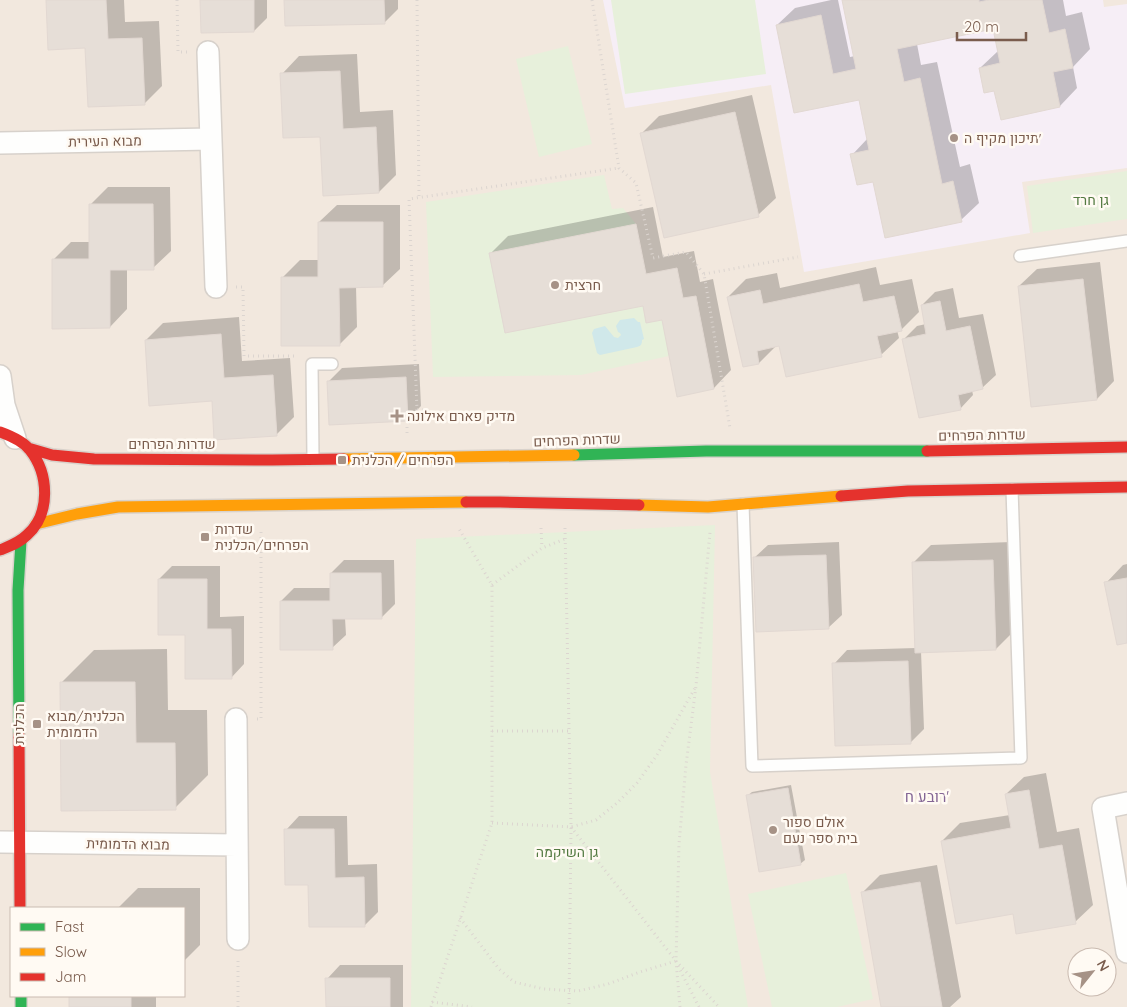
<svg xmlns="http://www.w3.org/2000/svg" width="1127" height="1007" viewBox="0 0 1127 1007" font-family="Quicksand,Heebo,sans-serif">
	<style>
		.residential { fill: #f2e8de; fill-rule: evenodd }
		.education { fill: #f6eef6 }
		.green { fill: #e7f0db }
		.water { fill: #d0e8ea }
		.shadow { fill: #0003 }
		.building { fill: #e6ded7; stroke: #e2d8d2 }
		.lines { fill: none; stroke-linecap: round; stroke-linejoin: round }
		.lane-casing { stroke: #d7d1cb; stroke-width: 14 }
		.street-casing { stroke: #d7d1cb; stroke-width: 24 }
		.fast-casing { stroke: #d9d2cb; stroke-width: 14 }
		.slow-casing { stroke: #d9d2cb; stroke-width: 14 }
		.jam-casing { stroke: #d9d2cb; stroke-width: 14 }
		.path { stroke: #dcd5d0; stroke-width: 3; stroke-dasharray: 1 4; stroke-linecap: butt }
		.lane { stroke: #fefefd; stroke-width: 11 }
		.street { stroke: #fefefd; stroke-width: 21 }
		.fast { stroke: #30b455; stroke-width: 11 }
		.slow { stroke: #ff9f0a; stroke-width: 11 }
		.jam { stroke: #e5322d; stroke-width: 11 }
		.poi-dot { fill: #a69286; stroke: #fffaf3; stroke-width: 2 }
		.labels { text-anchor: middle; stroke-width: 5; stroke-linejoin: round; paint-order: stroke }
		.poi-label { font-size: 14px; fill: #7a5c4d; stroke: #fffaf3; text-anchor: start }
		.street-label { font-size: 14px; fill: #7a5c4d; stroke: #fffaf3 }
		.park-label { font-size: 14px; fill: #537a41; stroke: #fffaf3 }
		.neighbourhood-label { font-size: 15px; fill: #846695; stroke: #fffaf3 }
	</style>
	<rect width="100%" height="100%" fill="#f9f5f0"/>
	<path class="residential" d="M0,0H1127V1007H0ZM11,908H184V996H11ZM1077,957H1107V987H1077Z"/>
	<path class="education" d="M603,0H1103L1104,7L1127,4V168L1022,182L1030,233L804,272L771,85L625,108Z"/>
	<path class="green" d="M611,0H755L766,74L625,94Z
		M568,46L592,144L539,157L516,59Z
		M1127,171V219L1033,233L1027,186Z
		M604,175L612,209L623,208L636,224L646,274L677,268L683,298L696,296L714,389L677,397L669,356L581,375L433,377L426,202Z
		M715,525L710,772L748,1007H411L416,539Z
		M846,873L873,999L837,1007H772L748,894Z"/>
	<path class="water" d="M634,318L638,322H640L644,339L642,340C642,344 641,346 637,347L600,355L597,353L592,333L594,329L605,326L614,337L618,338L621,335L620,333L618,332L616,326L620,320Z"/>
	<path class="shadow" d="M47,0H124L125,22L159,21L162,86L144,104L86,47Z
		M201,0H267V18L254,31Z
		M286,0H398V9L385,22Z
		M831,0H838L850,57L855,56L843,0H1063L1066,16L1082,12L1090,49L1073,67L1077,88L1060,106L995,89L980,68L998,51L994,28L917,44L921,65L937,62L960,167L970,164L979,203L961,220L874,181L852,155L868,138L860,99L777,25L795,8Z
		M357,54L360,112L393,110L396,175L379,192L321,136L282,74L299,56Z
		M752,95L776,198L758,215L641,134L659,116Z
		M108,187H170L171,251L153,268L127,269V309L110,327L53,260L71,242H90V205Z
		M337,205H400V269L382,286H356L357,327L339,345L282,278L300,260H320L319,222Z
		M653,207L663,257L694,251L700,282L713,279L731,370L714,388L663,319L644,305L491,253L508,236Z
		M1100,262L1114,381L1097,399L1019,286L1037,269Z
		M876,267L880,285L912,279L919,312L901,330H897L899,338L881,355L780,344L777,345L759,363L728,297L746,279L777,273L780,288Z
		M953,288L959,318L983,314L996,375L982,388L972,390L973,395L960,409L904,339L917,326L926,324L922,305L935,292Z
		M239,317L242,361L290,358L294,417L277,434L146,340L163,323Z
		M419,364L421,406L408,419L328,382L342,368Z
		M839,542L842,615L828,628L754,558L768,545Z
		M1011,542L1013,632L996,649L921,651L924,729L910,743L834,664L847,650L916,648L914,562L931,545Z
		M344,560H394L395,604L381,618H345L346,635L332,648L281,601L294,588H331V573Z
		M1127,564V642L1106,583L1123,565Z
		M172,566H220V617L244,616V664L231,678L186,634L159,579Z
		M167,649L168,710H207L208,775L175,808L61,683L94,650Z
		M1046,773L1057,832L1079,828L1093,905L1075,922L1014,913L942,841L960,823L1010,815L1006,794L1024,777Z
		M791,785L805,860L800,864L747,796L752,792Z
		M299,816H347L348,865L377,864L378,912L364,926L309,884L286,830Z
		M937,865L961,997L950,1007H883L863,892L880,875Z
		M138,888H200V945L184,961V908H118Z
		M340,965H403V1007H327V979Z
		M70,996H156V1007H70Z"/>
	<path class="building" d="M46,0H106L108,39L142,38L145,105L88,107L85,48L48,50Z
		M200,0H254V32L201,33Z
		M284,0H384L385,24L285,26Z
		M842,0H979V2L989,0H1042L1049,33L1065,29L1073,68L1053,72L1060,107L1001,120L994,91L984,93L979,68L1000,63L993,29L897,49L904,82L920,78L942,184L953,181L962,222L885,238L873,182L857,185L850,154L869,150L859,100L794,113L776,25L821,15L833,74L856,69Z
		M340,71L343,129L376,127L379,193L323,196L320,137L283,138L280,73Z
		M735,112L759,217L664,238L640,133Z
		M89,204H153L154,270H110V328L52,329V259H89Z
		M318,222H383V287L339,288L340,346H281V277H318Z
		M636,224L646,274L677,268L683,298L696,296L714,389L677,397L662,320L646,323L643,306L505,333L489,253Z
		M1083,279L1097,400L1031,407L1018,286Z
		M859,284L863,302L894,296L902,331L877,336L882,357L786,377L779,346L757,351L759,364L743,367L727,297L760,290L763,304Z
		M940,301L946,331L970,326L983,389L958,395L961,410L919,418L902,339L926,334L921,305Z
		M221,334L224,378L273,375L277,436L214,440L212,401L149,406L145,340Z
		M406,377L408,421L329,425L327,381Z
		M826,555L829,629L756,632L753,557Z
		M993,560L996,650L915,653L912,562Z
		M330,573H381L382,619H332L333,650H280V601H330Z
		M1127,578V643L1117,645L1104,582Z
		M158,579H207V629H231L232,679H185V635H158Z
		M908,661L911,744L835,746L832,663Z
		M60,682H135L136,743H175L176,810L61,811Z
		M788,788L801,865L759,872L746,795Z
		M1029,790L1039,849L1062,845L1076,924L1016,934L1013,914L956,924L941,841L1011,828L1005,794Z
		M284,829H334L335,878L364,877L365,927H309L308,885H285Z
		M920,882L942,1007H881L861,892Z
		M325,978H390V1007H326Z
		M69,996H131V1007H69Z"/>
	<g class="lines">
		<defs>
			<path id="lane" d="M1020,256L1127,241
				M313,459L312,364H332
				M743,504L752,766L1021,758L1012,489"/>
			<path id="street" d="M208,52L216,287
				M0,143L211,139
				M0,376L4,405L15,438
				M236,719L238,939
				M1127,803L1103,808L1127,952
				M0,842L237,845"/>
			<path id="fast" d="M574,455L706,451H927
				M19,734L18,590L21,541
				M21,996V1007"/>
			<path id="slow" d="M344,459L574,455
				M639,505L708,507L841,496
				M36,524L77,514L118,507L466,502"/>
			<path id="jam" d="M0,432C11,436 23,441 30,450C49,474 51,514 27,535C19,543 10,546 0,550
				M28,448L52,455L94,459L272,460L344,459
				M927,451L1127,447
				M841,496L908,491L1127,487
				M466,502H500L639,505
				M19,734L20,908"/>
		</defs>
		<use href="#lane" class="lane-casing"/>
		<use href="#street" class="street-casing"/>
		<use href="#fast" class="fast-casing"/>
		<use href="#slow" class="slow-casing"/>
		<use href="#jam" class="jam-casing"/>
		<path class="path" d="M177,0L178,52H188
			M417,0L419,198
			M592,0L619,168L636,183L653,258L686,252L704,274L730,428
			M704,274L798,257
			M236,287H243L244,356H298
			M417,410H427
			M407,433V426L417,410L409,199L619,168
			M541,528L542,548
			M565,528L571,827L569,1007
			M492,585L542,548L565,539
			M257,719H261V530
			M492,731H569
			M492,823L571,827L596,820L617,803L637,783L657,755L695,688
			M571,827L676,961L719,1007
			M460,918L499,969L514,982L544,989L578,991L608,984L640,972L676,961
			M678,966L699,1007
			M432,1002L472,1007
			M238,1007V960
			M431,1007L492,823V585L458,527
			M680,1007L676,961L679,844L686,765L696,686L710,532"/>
		<use href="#lane" class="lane"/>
		<use href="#street" class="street"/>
		<use href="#fast" class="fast"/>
		<use href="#slow" class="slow"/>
		<use href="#jam" class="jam"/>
	</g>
	<g class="poi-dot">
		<circle cx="954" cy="138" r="5"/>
		<circle cx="555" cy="285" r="5"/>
		<path d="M394.5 408.5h5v5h5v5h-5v5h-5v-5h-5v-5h5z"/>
		<rect x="337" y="455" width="10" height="10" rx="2.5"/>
		<rect x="200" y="532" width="10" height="10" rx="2.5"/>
		<rect x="32" y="719" width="10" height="10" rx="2.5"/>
		<circle cx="773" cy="830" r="5"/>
	</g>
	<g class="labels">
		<g class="poi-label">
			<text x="964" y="143">תיכון מקיף ה'</text>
			<text x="565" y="290">חרצית</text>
			<text x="407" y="421">מדיק פארם אילונה</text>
			<text x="352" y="465">הפרחים / הכלנית</text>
			<text x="215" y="534">שדרות<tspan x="215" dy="16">הפרחים/הכלנית</tspan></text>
			<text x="47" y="721">הכלנית/מבוא<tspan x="47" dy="16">הדמומית</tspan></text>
			<text x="783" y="827">אולם ספור<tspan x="783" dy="16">בית ספר נעם</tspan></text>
		</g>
		<g class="street-label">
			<text transform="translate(105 141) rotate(-1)" y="5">מבוא העירית</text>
			<text transform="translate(982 435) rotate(-1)" y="5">שדרות הפרחים</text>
			<text transform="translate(577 440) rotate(-2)" y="5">שדרות הפרחים</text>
			<text x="172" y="449">שדרות הפרחים</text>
			<text transform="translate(19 724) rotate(-90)" y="5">הכלנית</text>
			<text transform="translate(128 844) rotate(1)" y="5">מבוא הדמומית</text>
		</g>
		<g class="park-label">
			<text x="1091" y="205">גן חרד</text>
			<text x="567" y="857">גן השיקמה</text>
		</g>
		<g class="neighbourhood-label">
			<text x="927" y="802">רובע ח'</text>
		</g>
	</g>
	<rect x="10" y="907" width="175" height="90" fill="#fffaf3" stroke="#cabbb1"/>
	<rect x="20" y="923" width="25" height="8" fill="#30b455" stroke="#cabbb1"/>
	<text x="55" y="932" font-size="15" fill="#7a5c4d">Fast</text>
	<rect x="20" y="948" width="25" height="8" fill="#ff9f0a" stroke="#cabbb1"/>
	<text x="55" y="957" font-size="15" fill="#7a5c4d">Slow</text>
	<rect x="20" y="973" width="25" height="8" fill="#e5322d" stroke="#cabbb1"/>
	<text x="55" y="982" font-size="15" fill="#7a5c4d">Jam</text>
	<g transform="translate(1092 972) rotate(60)"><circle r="24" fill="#fffaf3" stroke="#cabbb1"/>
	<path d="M0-4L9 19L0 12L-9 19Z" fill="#a69286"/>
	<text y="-8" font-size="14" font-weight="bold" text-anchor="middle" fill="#7a5c4d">N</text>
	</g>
	<path d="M957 32v8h69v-8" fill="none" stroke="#7a5c4d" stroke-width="2.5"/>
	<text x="964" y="32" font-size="15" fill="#7a5c4d" stroke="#fffaf3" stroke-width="4" paint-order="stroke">20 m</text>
</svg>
